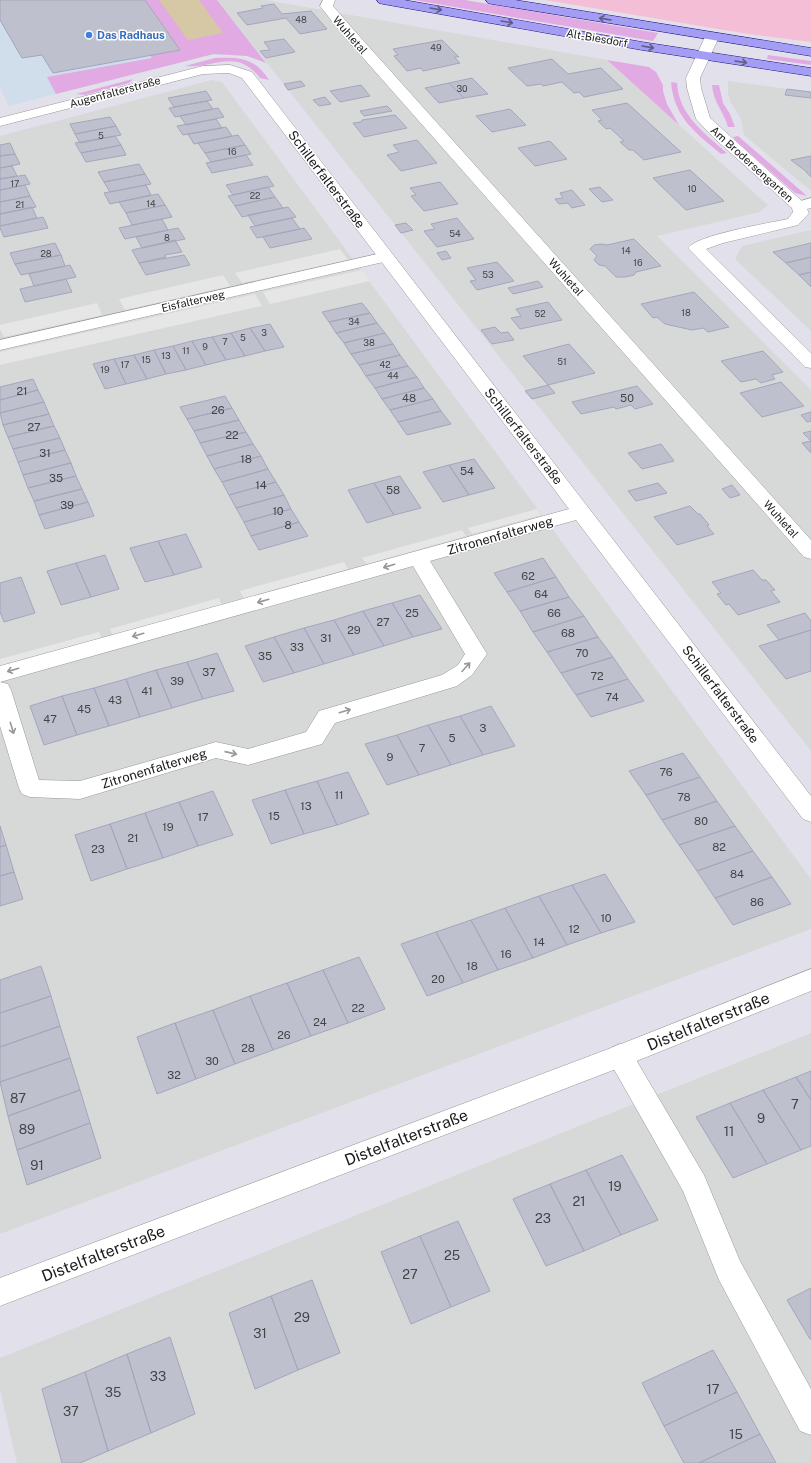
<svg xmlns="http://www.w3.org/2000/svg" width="811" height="1463" viewBox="0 0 811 1463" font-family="'Public Sans',sans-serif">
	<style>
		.residential { fill: #d7d8d8 }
		.commercial { fill: #d0ddeb }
		.grass { fill: #e2aae2 }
		.park { fill: #f4bfd6 }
		.parking { fill: #e6e6e6 }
		.water { fill: #d6c8a4 }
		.building { fill: #bfc0cd; stroke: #a4a6bc }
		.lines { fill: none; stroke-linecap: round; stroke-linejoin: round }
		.service-casing { stroke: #979797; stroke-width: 1 }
		.minor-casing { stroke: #979797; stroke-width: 1 }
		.primary-casing { stroke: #1f0c85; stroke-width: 1 }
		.service { fill: #fff; fill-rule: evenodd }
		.minor { fill: #fff; fill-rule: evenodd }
		.primary { fill: #a39ef3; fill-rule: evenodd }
		.oneway { stroke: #5e5c86 }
		.oneway2 { stroke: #989898 }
		.shop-dot { fill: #3f7fe0; stroke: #fff; stroke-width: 1.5 }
		.labels { text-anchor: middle; stroke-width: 3; stroke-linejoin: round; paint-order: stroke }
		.far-number-label { font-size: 9px; fill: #434447 }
		.far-shop-label { font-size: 11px; font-weight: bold; fill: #366cbe; stroke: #fff; text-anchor: start }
		.far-street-label { font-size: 11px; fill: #1a1a1a; stroke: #fff }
		.number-label { font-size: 11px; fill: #434447 }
		.street-label { font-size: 13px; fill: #1a1a1a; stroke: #fff }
		.near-number-label { font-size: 13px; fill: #434447 }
		.near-street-label { font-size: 16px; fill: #1a1a1a; stroke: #fff }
	</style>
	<rect width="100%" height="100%" fill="#e2e1eb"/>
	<path class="residential" d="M217,0H266L607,60L768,205L760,212L657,236L811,390V751Z
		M212,80L222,82L811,879V929L0,1234V136Z
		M728,81L811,92V191L744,135L741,119L730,101L728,93Z
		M811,230V331L735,259L742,246Z
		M811,1033V1463H17L0,1390V1358Z"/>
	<path class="commercial" d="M0,0H217L266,63L257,58L237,54L206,55L9,106L0,88Z"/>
	<path class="grass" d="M145,0H217L266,63L247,56L214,54L56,94L47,77L152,58L150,55L180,50Z
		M414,0H465L658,33L653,41Z
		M768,55L811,61V65L767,59Z
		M215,58C240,57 255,58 269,80L260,78C236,47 214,69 185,66Z
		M607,60L649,67L656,72L663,85V91L667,104L679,125Z
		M133,79L129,83L85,95L76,94Z
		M671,82L677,83C679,115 704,133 727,153L721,154C696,133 674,118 671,82Z
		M712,85H719L723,103L730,114L735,127H728C724,112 713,102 712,85Z
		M738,136L807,196L795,193L736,141L733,137Z"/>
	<path class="park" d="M545,0H811V42L748,34Z"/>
	<path class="parking" d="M340,249L348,260L242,283L235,273Z
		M362,270L370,281L270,304L263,292Z
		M223,275L230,286L125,310L119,299Z
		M255,294L262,306L0,365V352Z
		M97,303L102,315L4,337L0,329V325Z
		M537,509L541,515L472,534L468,528Z
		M462,530L466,536L367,564L362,558Z
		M344,562L348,569L244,599L240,591Z
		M219,598L222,606L113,636L110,629Z
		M99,632L102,639L0,668V659Z"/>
	<path class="water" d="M159,0H199L223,33L188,40Z"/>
	<path class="building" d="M0,0H145L180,50L53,73L42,55L22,58L0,20Z
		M274,4L282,14L311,11L327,29L300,34L286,18L247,25L237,13L263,8L261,6Z
		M284,39L295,52L266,58L260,51L270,50L264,42Z
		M442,40L459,57H454L460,63L423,71L421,68L407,71L394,56L398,55L393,49Z
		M552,59L568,74L601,68L623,89L584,97L579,92L574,93L562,82L543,86L541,84L527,86L508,68Z
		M472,78L488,94L464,98L449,83Z
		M301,81L305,86L288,90L284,84Z
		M449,83L464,98L439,103L425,88Z
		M361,85L370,96L340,102L330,91Z
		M787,89L811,92V98L785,95Z
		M206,91L212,100L174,107L168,98Z
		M325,97L331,104L319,106L313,100Z
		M207,101L213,109L175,117L169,108Z
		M627,103L681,152L644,160L633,150H629L620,142L624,141L610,128L606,129L598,121L602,120L592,110Z
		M387,106L392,111L364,116L360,111Z
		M218,108L224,117L186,125L180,116Z
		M510,109L526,125L492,132L476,116Z
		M395,115L407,128L364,137L353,123L361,122L362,120Z
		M110,117L116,126L75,134L70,124Z
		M216,119L222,128L183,135L177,126Z
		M116,126L121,135L80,143L75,134Z
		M226,127L232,136L194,144L188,134Z
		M238,135L245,145L205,153L198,143Z
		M115,136L121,145L81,153L75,143Z
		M417,140L437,163L401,171L387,155L399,152L393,145Z
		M550,141L567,159L535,166L518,148Z
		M10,143L15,154L0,156V145Z
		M121,145L126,155L86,162L81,153Z
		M245,145L251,154L211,162L205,153Z
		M15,154L20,164L0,168V156Z
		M246,155L253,165L212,173L206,163Z
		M811,156V177L806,172H807L791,160Z
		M139,164L145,174L104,182L98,172Z
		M12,166L17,176L0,179V168Z
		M690,170L724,201L686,210L653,178Z
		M145,174L151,184L110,192L104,182Z
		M25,175L30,184L0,190V179Z
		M267,176L274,186L233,195L226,185Z
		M440,182L458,204L424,211L411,196L416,195L410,188Z
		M25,185L30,196L0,202V190Z
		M146,185L151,195L110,204L104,193Z
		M268,187L275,197L235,206L228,196Z
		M600,187L613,200L602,202L589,189Z
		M572,190L585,205L572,208L568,203L559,204L555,199L563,198L560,193Z
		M158,194L165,205L126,213L119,202Z
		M30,196L36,207L0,214V202Z
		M275,197L283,208L242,217L235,206Z
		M165,205L172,217L132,225L126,213Z
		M32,207L37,218L0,226V214Z
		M288,207L296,217L255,226L248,215Z
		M43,217L48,228L4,237L0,228V226Z
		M292,218L300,229L257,238L250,227Z
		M457,218L474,239L437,247L424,231L435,229L431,224Z
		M162,219L168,230L125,239L119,228Z
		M406,223L413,230L401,233L395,225Z
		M178,228L185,239L142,248L136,237Z
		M304,228L312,239L270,248L263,237Z
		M634,239L661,266L636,272L634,275L625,277H616L605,266L599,265L594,260L597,256L590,249L594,245L601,244L607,245Z
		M175,240L182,252L165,255L166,257L139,263L132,250Z
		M55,243L61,255L15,264L10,253Z
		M811,243V257L786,263L773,252Z
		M446,251L451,258L442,260L437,253Z
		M61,255L65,266L21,275L15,264Z
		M184,255L190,265L146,275L139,263Z
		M811,257V272L799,275L786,263Z
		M497,262L514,281L477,290L470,281L476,280L467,268Z
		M70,265L76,277L34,286L29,274Z
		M811,272V287L799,275Z
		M66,279L72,292L25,302L20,289Z
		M538,281L543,287L513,294L508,288Z
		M694,292L729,327L708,332L703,328L692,330L665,324L657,317L653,318L641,304Z
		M548,302L562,320L520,329L511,318L521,316L516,309Z
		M362,303L370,313L329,322L322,312Z
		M370,313L377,323L336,333L329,322Z
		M377,323L385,333L344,343L336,333Z
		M270,324L284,347L265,351L250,328Z
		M495,327L501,333L508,332L514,340L492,344L481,330Z
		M250,328L265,351L245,356L231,333Z
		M231,333L245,356L226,360L212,337Z
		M385,333L393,344L351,354L344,343Z
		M212,337L226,360L206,365L192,341Z
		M192,341L206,365L186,370L173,346Z
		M393,344L400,355L359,365L351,354Z
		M569,344L595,373L548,385L523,356Z
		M173,346L186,370L166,374L154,350Z
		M154,350L166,374L147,379L134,355Z
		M763,351L783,372L772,375L775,379L761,383L756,379L741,382L721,361Z
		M134,355L147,379L126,384L114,359Z
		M400,355L408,366L366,376L359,365Z
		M114,359L126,384L105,389L93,364Z
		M408,366L417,377L375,388L366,376Z
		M417,377L424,388L382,399L375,388Z
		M33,379L38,390L0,400V387Z
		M781,382L804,406L762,417L740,393Z
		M548,385L555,393L532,399L525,391Z
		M637,386L653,404L635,409L631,405L616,409L614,407L581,414L572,402Z
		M424,388L433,399L390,410L382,399Z
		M38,390L44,402L0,413V400Z
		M225,396L232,408L187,419L180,407Z
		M433,399L441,411L398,422L390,410Z
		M44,402L49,414L3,425L0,413Z
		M232,408L239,420L194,431L187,419Z
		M441,411L451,424L407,435L398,422Z
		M811,412V421L807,422L801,415Z
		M49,414L54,426L8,437L3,425Z
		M239,420L246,432L200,443L194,431Z
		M54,426L60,438L13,449L8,437Z
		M811,431V452H810L802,443L811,441L803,433Z
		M246,432L253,444L207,456L200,443Z
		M60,438L65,450L18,462L13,449Z
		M253,444L261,456L214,469L207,456Z
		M661,444L674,461L642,469L628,453Z
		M65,450L71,463L23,475L18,462Z
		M261,456L268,469L222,482L214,469Z
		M474,459L495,488L469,495L449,465Z
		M71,463L76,476L28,488L23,475Z
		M449,465L469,495L443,502L423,472Z
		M268,469L276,482L229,495L222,482Z
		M76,476L82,489L34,501L28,488Z
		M400,476L421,508L394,515L374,483Z
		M276,482L284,495L236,508L229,495Z
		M374,483L394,515L367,523L348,490Z
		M658,483L667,493L636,501L628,491Z
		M732,485L740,495L730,498L722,489Z
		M82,489L88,502L39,515L34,501Z
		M284,495L291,509L244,522L236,508Z
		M88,502L94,516L45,529L39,515Z
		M690,506L698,514H700L709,525L707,526L714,534L677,545L654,517Z
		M291,509L299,522L251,536L244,522Z
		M299,522L308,536L259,550L251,536Z
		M186,534L202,567L174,575L158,541Z
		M158,541L174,575L145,582L130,548Z
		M105,555L119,589L91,597L76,563Z
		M543,558L556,577L507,592L494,573Z
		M76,563L91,597L61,605L47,571Z
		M753,570L762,580H766L775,590L771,591L780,602L738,615L729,604L726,605L717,594L721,593L712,582Z
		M21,577L35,613L4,622L0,612V583Z
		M556,577L569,597L520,611L507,592Z
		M420,595L442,629L413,637L392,603Z
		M569,597L584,616L533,632L520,611Z
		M392,603L413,637L384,646L363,611Z
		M363,611L384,646L354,655L334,620Z
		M805,613L811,621V630L779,640L767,625Z
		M584,616L598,637L547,652L533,632Z
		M334,620L354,655L324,664L304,628Z
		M304,628L324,664L294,673L274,637Z
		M811,630V671L786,679L759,646Z
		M274,637L294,673L263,682L245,646Z
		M598,637L613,657L561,673L547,652Z
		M217,653L234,691L203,699L187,662Z
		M613,657L628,679L576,695L561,673Z
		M187,662L203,699L172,708L156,670Z
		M156,670L172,708L140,717L126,679Z
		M126,679L140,717L109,726L94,688Z
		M628,679L644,701L591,717L576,695Z
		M94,688L109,726L77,735L62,696Z
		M62,696L77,735L44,745L30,706Z
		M491,706L515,746L483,755L460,716Z
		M460,716L483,755L451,765L428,725Z
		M428,725L451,765L419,775L397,735Z
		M397,735L419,775L387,785L365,744Z
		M683,753L700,777L646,795L629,771Z
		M348,772L369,814L337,825L317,781Z
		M700,777L717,801L662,820L646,795Z
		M317,781L337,825L304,834L285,790Z
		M285,790L304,834L271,844L252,800Z
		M213,791L233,835L198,846L179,802Z
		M717,801L735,826L679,845L662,820Z
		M179,802L198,846L163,858L145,813Z
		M145,813L163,858L127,869L110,824Z
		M110,824L127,869L91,881L75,835Z
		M0,826L6,845L0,847Z
		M735,826L753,851L697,871L679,845Z
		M6,845L14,872L0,876V847Z
		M753,851L772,877L715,898L697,871Z
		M14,872L23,899L0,906V876Z
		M605,874L635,922L601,933L572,885Z
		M772,877L791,904L733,925L715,898Z
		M572,885L601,933L567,945L539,896Z
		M539,896L567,945L533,958L505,908Z
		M505,908L533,958L498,970L471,920Z
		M471,920L498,970L463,983L436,932Z
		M436,932L463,983L427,996L401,944Z
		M359,957L385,1009L348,1023L323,970Z
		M41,966L51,996L0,1013V980Z
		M323,970L348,1023L311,1036L287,983Z
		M287,983L311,1036L273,1050L250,996Z
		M51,996L60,1026L0,1047V1013Z
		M250,996L273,1050L235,1064L213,1010Z
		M213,1010L235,1064L196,1079L175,1023Z
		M175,1023L196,1079L157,1094L137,1037Z
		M60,1026L70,1058L0,1082V1047Z
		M70,1058L80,1090L8,1116L0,1082Z
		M811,1071V1100L796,1077Z
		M796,1077L811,1100V1146L801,1150L763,1090Z
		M80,1090L90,1123L17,1150L8,1116Z
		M763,1090L801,1150L767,1164L730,1103Z
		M730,1103L767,1164L733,1178L696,1117Z
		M90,1123L101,1158L27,1185L17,1150Z
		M622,1155L658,1220L621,1235L586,1170Z
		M586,1170L621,1235L584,1251L550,1184Z
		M550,1184L584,1251L546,1266L513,1199Z
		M458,1221L490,1291L451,1307L420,1236Z
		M420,1236L451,1307L411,1324L381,1252Z
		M312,1280L340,1353L298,1370L271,1296Z
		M811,1288V1339H810L787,1300Z
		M271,1296L298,1370L255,1389L229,1313Z
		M170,1337L195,1414L151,1433L127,1354Z
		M713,1350L737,1392L664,1426L642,1383Z
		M127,1354L151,1433L108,1451L85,1372Z
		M85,1372L108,1451L80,1463H62L42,1389Z
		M737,1392L760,1434L699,1463H684L664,1426Z
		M760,1434L776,1463H699Z"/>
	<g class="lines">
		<defs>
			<path id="service" d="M323,0H335L333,6L352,28L811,540V559L804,557L342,34L320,6Z
				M811,198V208L799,211L794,209L791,206L794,203Z
				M386,252L392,254L394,257L392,260L0,350V340Z
				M620,1044L629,1048L704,1175L740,1261L811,1389V1435L800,1431L719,1280L683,1191L611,1064L607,1056L611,1048Z"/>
			<path id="minor" d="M712,33L717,34L719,37L700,78L701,88L710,118L804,203L809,213L798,225L723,243L706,249L811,353V368L805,367L688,248C697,235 769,223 788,219L793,212L792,208L714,138L696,119L687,88L686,78L705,37L707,34Z
				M230,65L252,72L811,796V822L803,819L576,520L430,561L487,654L472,675L457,686L335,723L322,744L248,765L216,758L80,799L30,797L22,794L19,788L0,726V682L8,684L11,690L39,780L80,781L216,742L248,749L306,732L319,711L442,675L458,665L465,654L413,566L0,682V666L569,509L242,78L229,73L203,74L0,126V118L203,66Z
				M811,969V991L629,1064L0,1306V1278L611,1048Z"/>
			<path id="primary" d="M377,0H404L642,42L811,68V76L642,50L383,4L379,3Z
				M486,0H515L811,48V56L492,4L488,3Z"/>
		</defs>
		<use href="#service" class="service-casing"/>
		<use href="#minor" class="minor-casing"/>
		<use href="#primary" class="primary-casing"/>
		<use href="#service" class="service"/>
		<use href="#minor" class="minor"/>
		<use href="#primary" class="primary"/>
	</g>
	<defs><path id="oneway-shaft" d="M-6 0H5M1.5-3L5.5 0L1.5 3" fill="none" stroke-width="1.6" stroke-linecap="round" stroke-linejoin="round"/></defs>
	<g class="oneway">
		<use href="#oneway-shaft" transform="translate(436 9) rotate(10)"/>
		<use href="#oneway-shaft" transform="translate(605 19) rotate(-170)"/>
		<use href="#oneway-shaft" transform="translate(507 22) rotate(10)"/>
		<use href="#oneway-shaft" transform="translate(648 47) rotate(10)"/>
		<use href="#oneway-shaft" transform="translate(741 62) rotate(9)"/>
	</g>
	<g class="oneway2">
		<use href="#oneway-shaft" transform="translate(389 566) rotate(164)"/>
		<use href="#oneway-shaft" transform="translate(263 601) rotate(164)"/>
		<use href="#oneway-shaft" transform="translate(138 635) rotate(164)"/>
		<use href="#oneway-shaft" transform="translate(466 667) rotate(-48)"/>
		<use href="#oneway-shaft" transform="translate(13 670) rotate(164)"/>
		<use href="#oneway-shaft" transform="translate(345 711) rotate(-17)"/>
		<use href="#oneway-shaft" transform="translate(12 728) rotate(73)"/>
		<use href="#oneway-shaft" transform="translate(231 753) rotate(13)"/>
	</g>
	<circle class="shop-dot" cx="89" cy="35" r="4"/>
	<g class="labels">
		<g class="far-number-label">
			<text x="301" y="23">48</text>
			<text x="436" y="51">49</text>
			<text x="462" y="92">30</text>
			<text x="101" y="139">5</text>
			<text x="232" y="155">16</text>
			<text x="15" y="187">17</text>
			<text x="692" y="192">10</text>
			<text x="255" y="199">22</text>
			<text x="151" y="207">14</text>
			<text x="20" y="208">21</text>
			<text x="455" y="237">54</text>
			<text x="167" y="241">8</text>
			<text x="626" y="254">14</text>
			<text x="46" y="257">28</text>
			<text x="638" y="266">16</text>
			<text x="488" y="278">53</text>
			<text x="686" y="316">18</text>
			<text x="540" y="317">52</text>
			<text x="354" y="325">34</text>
			<text x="264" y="336">3</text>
			<text x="243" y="341">5</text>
			<text x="225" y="345">7</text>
			<text x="369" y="346">38</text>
			<text x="205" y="350">9</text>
			<text x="186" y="354">11</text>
			<text x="166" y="359">13</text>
			<text x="146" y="363">15</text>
			<text x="562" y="365">51</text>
			<text x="125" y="368">17</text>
			<text x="385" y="368">42</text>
			<text x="105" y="373">19</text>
			<text x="393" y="379">44</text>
		</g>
		<g class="far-shop-label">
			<text x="97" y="39">Das Radhaus</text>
		</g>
		<g class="far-street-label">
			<text transform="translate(350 35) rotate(49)" y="4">Wuhletal</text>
			<text transform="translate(597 38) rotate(10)" y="4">Alt-Biesdorf</text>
			<text transform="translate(115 92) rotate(-15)" y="4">Augenfalterstraße</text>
			<text transform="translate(752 164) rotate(42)" y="4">Am Brodersengarten</text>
			<text transform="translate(566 277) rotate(48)" y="4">Wuhletal</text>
			<text transform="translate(193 301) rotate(-13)" y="4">Eisfalterweg</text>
			<text transform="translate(781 519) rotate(48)" y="4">Wuhletal</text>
		</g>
		<g class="number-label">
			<text x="22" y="395">21</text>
			<text x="409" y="402">48</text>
			<text x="627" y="402">50</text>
			<text x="218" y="414">26</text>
			<text x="34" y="431">27</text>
			<text x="232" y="439">22</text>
			<text x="45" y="457">31</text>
			<text x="246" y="463">18</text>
			<text x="467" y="475">54</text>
			<text x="56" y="482">35</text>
			<text x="261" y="489">14</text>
			<text x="393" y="494">58</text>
			<text x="67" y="509">39</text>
			<text x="278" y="515">10</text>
			<text x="288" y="529">8</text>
			<text x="528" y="580">62</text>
			<text x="541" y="598">64</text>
			<text x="412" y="617">25</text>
			<text x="554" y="617">66</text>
			<text x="383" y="626">27</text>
			<text x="354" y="634">29</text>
			<text x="568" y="637">68</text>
			<text x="326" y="642">31</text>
			<text x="297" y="651">33</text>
			<text x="582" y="657">70</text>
			<text x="265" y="660">35</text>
			<text x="209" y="676">37</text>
			<text x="597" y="680">72</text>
			<text x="177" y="685">39</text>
			<text x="147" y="695">41</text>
			<text x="612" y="701">74</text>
			<text x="115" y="704">43</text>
			<text x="84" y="713">45</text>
			<text x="50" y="723">47</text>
			<text x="483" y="732">3</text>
			<text x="452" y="742">5</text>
			<text x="422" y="752">7</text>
			<text x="390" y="761">9</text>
			<text x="666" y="776">76</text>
			<text x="339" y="799">11</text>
			<text x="684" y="801">78</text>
			<text x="306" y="810">13</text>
			<text x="274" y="820">15</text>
			<text x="203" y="821">17</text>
			<text x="701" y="825">80</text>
			<text x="168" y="831">19</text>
			<text x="133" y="842">21</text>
			<text x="719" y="851">82</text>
			<text x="98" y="853">23</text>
			<text x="737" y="878">84</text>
			<text x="757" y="906">86</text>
			<text x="606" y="922">10</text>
			<text x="574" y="933">12</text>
			<text x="539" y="946">14</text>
			<text x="506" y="958">16</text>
			<text x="472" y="970">18</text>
			<text x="438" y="983">20</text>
			<text x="358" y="1012">22</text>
			<text x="320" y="1026">24</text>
			<text x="284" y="1039">26</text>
			<text x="248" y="1052">28</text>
			<text x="212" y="1065">30</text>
			<text x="174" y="1079">32</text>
		</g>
		<g class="street-label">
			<text transform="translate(327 179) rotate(53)" y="5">Schillerfalterstraße</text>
			<text transform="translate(524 436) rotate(52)" y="5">Schillerfalterstraße</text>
			<text transform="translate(500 535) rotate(-16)" y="5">Zitronenfalterweg</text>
			<text transform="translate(721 694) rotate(53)" y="5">Schillerfalterstraße</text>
			<text transform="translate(154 768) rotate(-17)" y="5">Zitronenfalterweg</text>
		</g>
		<g class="near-number-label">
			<text x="18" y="1103">87</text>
			<text x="795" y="1109">7</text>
			<text x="761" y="1123">9</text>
			<text x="27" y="1134">89</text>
			<text x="729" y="1136">11</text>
			<text x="37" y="1170">91</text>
			<text x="615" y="1191">19</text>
			<text x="579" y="1206">21</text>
			<text x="543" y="1223">23</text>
			<text x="452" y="1260">25</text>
			<text x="410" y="1279">27</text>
			<text x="302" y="1322">29</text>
			<text x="260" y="1338">31</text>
			<text x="158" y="1381">33</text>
			<text x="713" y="1394">17</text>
			<text x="113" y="1397">35</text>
			<text x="71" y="1416">37</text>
			<text x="736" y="1439">15</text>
		</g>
		<g class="near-street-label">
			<text transform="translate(708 1021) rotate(-22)" y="6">Distelfalterstraße</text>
			<text transform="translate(406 1137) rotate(-21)" y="6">Distelfalterstraße</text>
			<text transform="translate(103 1253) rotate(-21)" y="6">Distelfalterstraße</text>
		</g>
	</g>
</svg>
